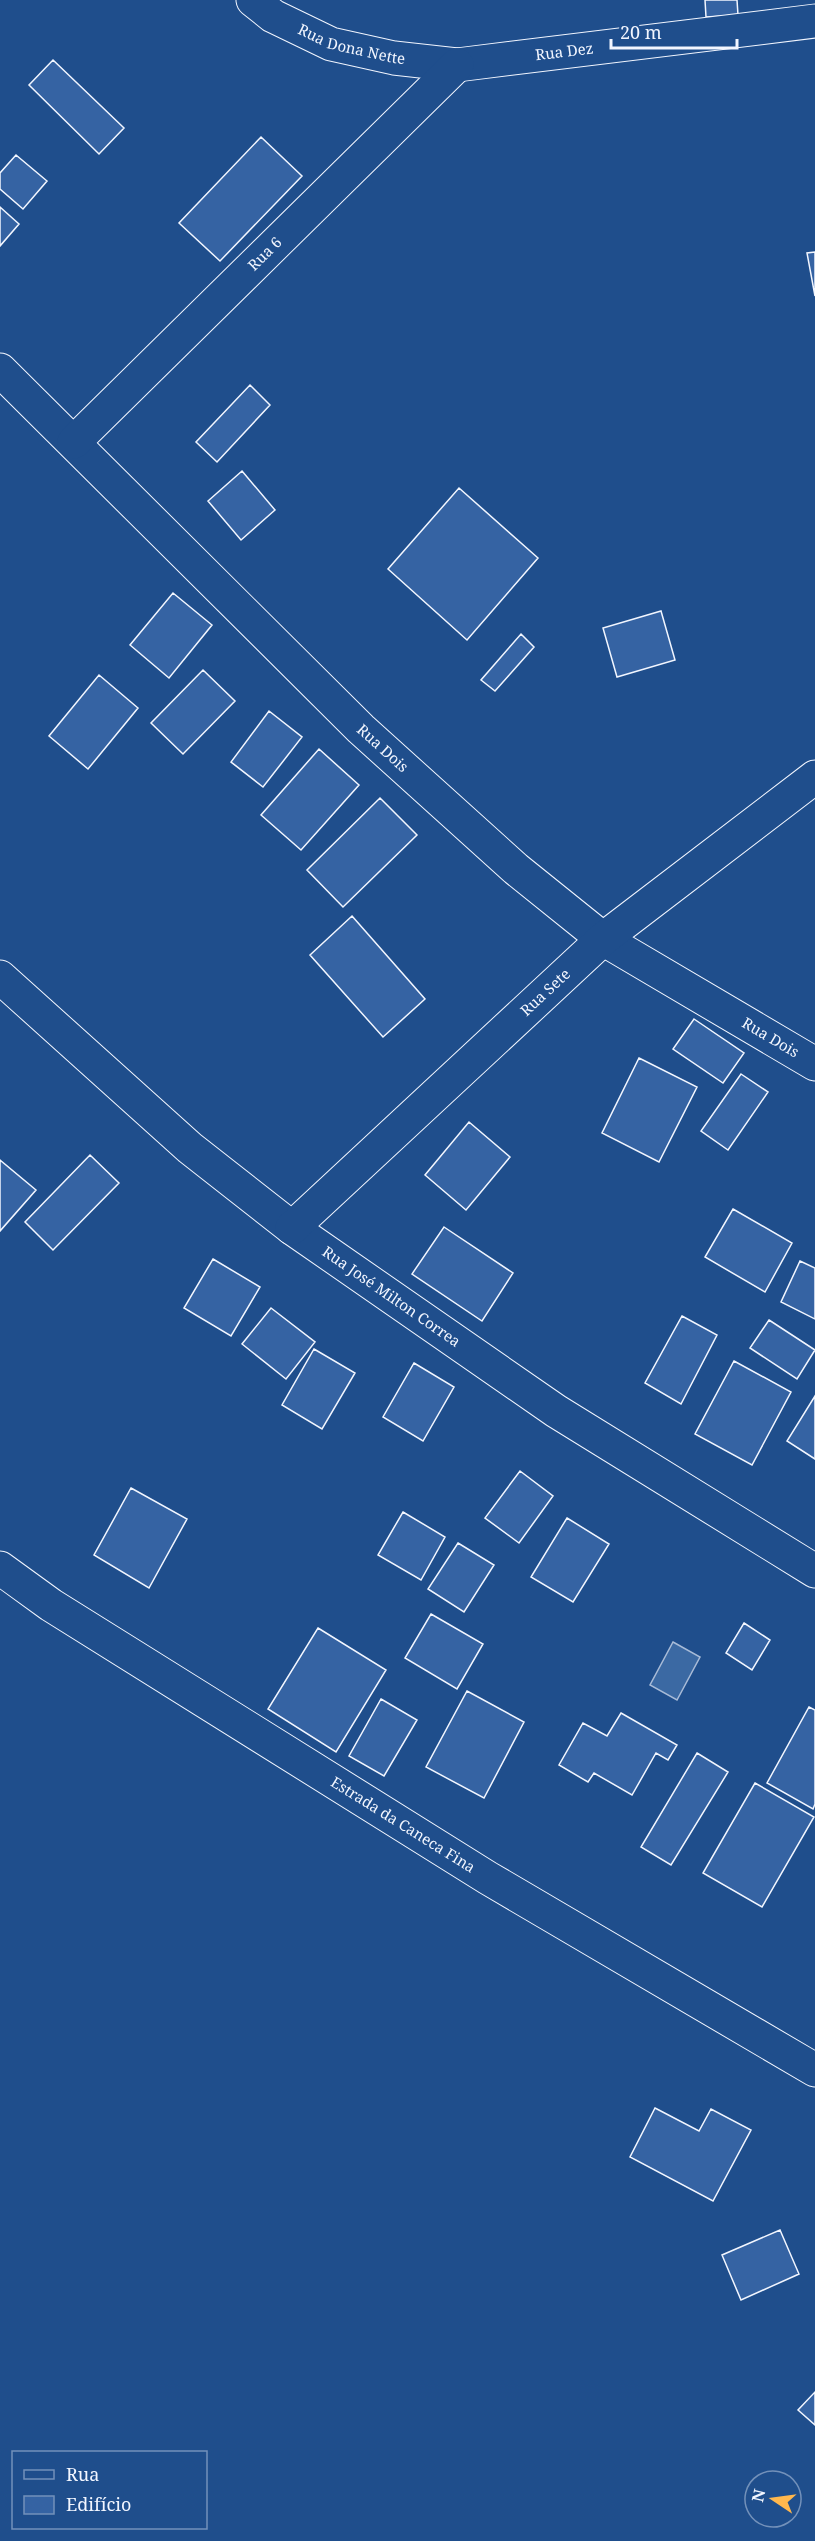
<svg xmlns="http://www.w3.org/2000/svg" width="815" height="2541" viewBox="0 0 815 2541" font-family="'Noto Serif',serif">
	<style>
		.water { fill: #3b69a3; stroke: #a8bbd7; stroke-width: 1.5 }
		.building { fill: #3563a3; stroke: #f2f6ff; stroke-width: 1.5 }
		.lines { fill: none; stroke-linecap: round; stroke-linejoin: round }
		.minor-casing { stroke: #f2f6ff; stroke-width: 35 }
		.minor { stroke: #1f4e8c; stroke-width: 33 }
		.labels { text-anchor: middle; stroke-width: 4.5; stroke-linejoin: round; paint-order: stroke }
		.street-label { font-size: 15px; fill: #f2f6ff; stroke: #1f4e8c }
	</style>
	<rect width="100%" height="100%" fill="#1f4e8c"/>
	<path class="water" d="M673,1642L700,1657L677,1700L650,1685Z"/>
	<path class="building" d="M705,0H737L738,15L706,17Z
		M53,60L124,128L99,154L29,85Z
		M261,137L302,176L220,261L179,223Z
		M16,155L47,181L23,209L0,189V173Z
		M0,207L19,224L0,246Z
		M815,252V296L807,253Z
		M250,385L270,405L217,462L196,442Z
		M242,471L275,510L241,540L208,501Z
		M459,488L538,558L467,640L388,569Z
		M173,593L212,625L169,678L130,645Z
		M661,611L675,660L617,677L603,628Z
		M521,634L534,647L495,691L481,680Z
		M203,670L235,701L183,754L151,723Z
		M99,675L138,708L88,769L49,736Z
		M269,711L302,737L263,787L231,762Z
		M319,749L359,785L301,850L261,815Z
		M380,798L417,835L343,907L307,870Z
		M352,916L425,999L383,1037L310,955Z
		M694,1019L744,1053L723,1083L673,1049Z
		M639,1058L697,1087L659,1162L602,1133Z
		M741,1074L768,1092L728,1150L701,1131Z
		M469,1122L510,1157L466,1210L425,1175Z
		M90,1155L119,1183L53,1250L25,1222Z
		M0,1160L36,1190L0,1231Z
		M733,1209L792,1243L765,1292L705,1257Z
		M444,1227L513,1273L482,1321L412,1274Z
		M213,1259L260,1287L231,1336L184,1308Z
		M800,1261L815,1268V1319L781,1302Z
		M271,1308L315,1342L286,1379L242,1344Z
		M682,1316L717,1335L681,1404L645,1383Z
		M769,1320L815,1350L797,1379L750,1348Z
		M314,1349L355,1373L322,1429L282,1405Z
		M734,1361L791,1392L752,1465L695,1434Z
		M414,1363L454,1387L423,1441L383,1417Z
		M815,1396V1459L787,1441Z
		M520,1471L553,1496L519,1543L485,1518Z
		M131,1488L187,1519L149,1588L94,1555Z
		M403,1512L445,1537L421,1580L378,1555Z
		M567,1518L609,1544L573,1602L531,1577Z
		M458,1543L494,1565L464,1612L428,1589Z
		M431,1614L483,1644L457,1689L405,1658Z
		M744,1623L770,1640L752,1670L726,1653Z
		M318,1628L386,1670L336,1752L268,1709Z
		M467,1691L524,1722L484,1798L426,1767Z
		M381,1699L417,1720L384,1776L349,1756Z
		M809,1707L815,1710V1804L813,1809L767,1783Z
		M621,1713L677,1745L668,1760L656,1753L632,1795L594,1773L588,1782L559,1765L583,1723L607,1736Z
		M697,1753L728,1772L671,1865L641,1847Z
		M755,1783L814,1817L762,1907L703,1873Z
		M655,2108L699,2131L711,2109L751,2130L713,2201L630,2157Z
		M780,2230L799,2274L741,2300L722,2255Z
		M815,2392V2425L798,2410Z"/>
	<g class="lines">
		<defs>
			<g id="minor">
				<path id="s1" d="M253,0L273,16L331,44L394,58L457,65L815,21"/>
				<path id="s2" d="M0,370L361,729L516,869L603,939L815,1064"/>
				<path id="s3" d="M74,442L457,65"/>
				<path id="s4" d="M0,977L190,1148L292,1228L556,1411L815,1571"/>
				<path id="s5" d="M292,1228L603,939L815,777"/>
				<path id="s6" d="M0,1568L51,1605L488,1878L815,2070"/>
			</g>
		</defs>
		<use href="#minor" class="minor-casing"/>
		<use href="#minor" class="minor"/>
	</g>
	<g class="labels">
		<g class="street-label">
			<text dy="5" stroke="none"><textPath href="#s1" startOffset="110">Rua Dona Nette</textPath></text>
			<text dy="5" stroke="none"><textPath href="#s1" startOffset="326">Rua Dez</textPath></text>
			<text dy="5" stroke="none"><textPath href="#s3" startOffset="268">Rua 6</textPath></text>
			<text dy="5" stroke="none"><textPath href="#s2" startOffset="538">Rua Dois</textPath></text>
			<text dy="5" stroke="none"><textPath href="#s5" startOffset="346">Rua Sete</textPath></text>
			<text dy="5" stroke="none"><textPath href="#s2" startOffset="1024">Rua Dois</textPath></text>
			<text dy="5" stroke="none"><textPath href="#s4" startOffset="506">Rua José Milton Correa</textPath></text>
			<text dy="5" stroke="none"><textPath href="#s6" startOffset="478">Estrada da Caneca Fina</textPath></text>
		</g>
	</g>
	<rect x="12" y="2451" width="195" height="78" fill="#1f4e8c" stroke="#7391ba" stroke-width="1.5"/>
	<rect x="24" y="2470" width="30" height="9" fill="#1f4e8c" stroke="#7391ba" stroke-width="1.5"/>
	<text x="66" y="2481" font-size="18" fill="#f2f6ff">Rua</text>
	<rect x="24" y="2496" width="30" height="18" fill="#3563a3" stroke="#7391ba" stroke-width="1.5"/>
	<text x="66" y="2511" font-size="18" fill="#f2f6ff">Edifício</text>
	<g transform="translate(773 2499) rotate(283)"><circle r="28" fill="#1f4e8c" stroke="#7391ba" stroke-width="1.5"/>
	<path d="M0-4.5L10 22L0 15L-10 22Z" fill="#ffb74d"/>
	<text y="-9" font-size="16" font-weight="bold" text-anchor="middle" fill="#f2f6ff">N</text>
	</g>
	<path d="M611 39v9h126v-9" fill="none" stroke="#f2f6ff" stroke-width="3"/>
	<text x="620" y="39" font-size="18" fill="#f2f6ff" stroke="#1f4e8c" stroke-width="4.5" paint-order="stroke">20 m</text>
</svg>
